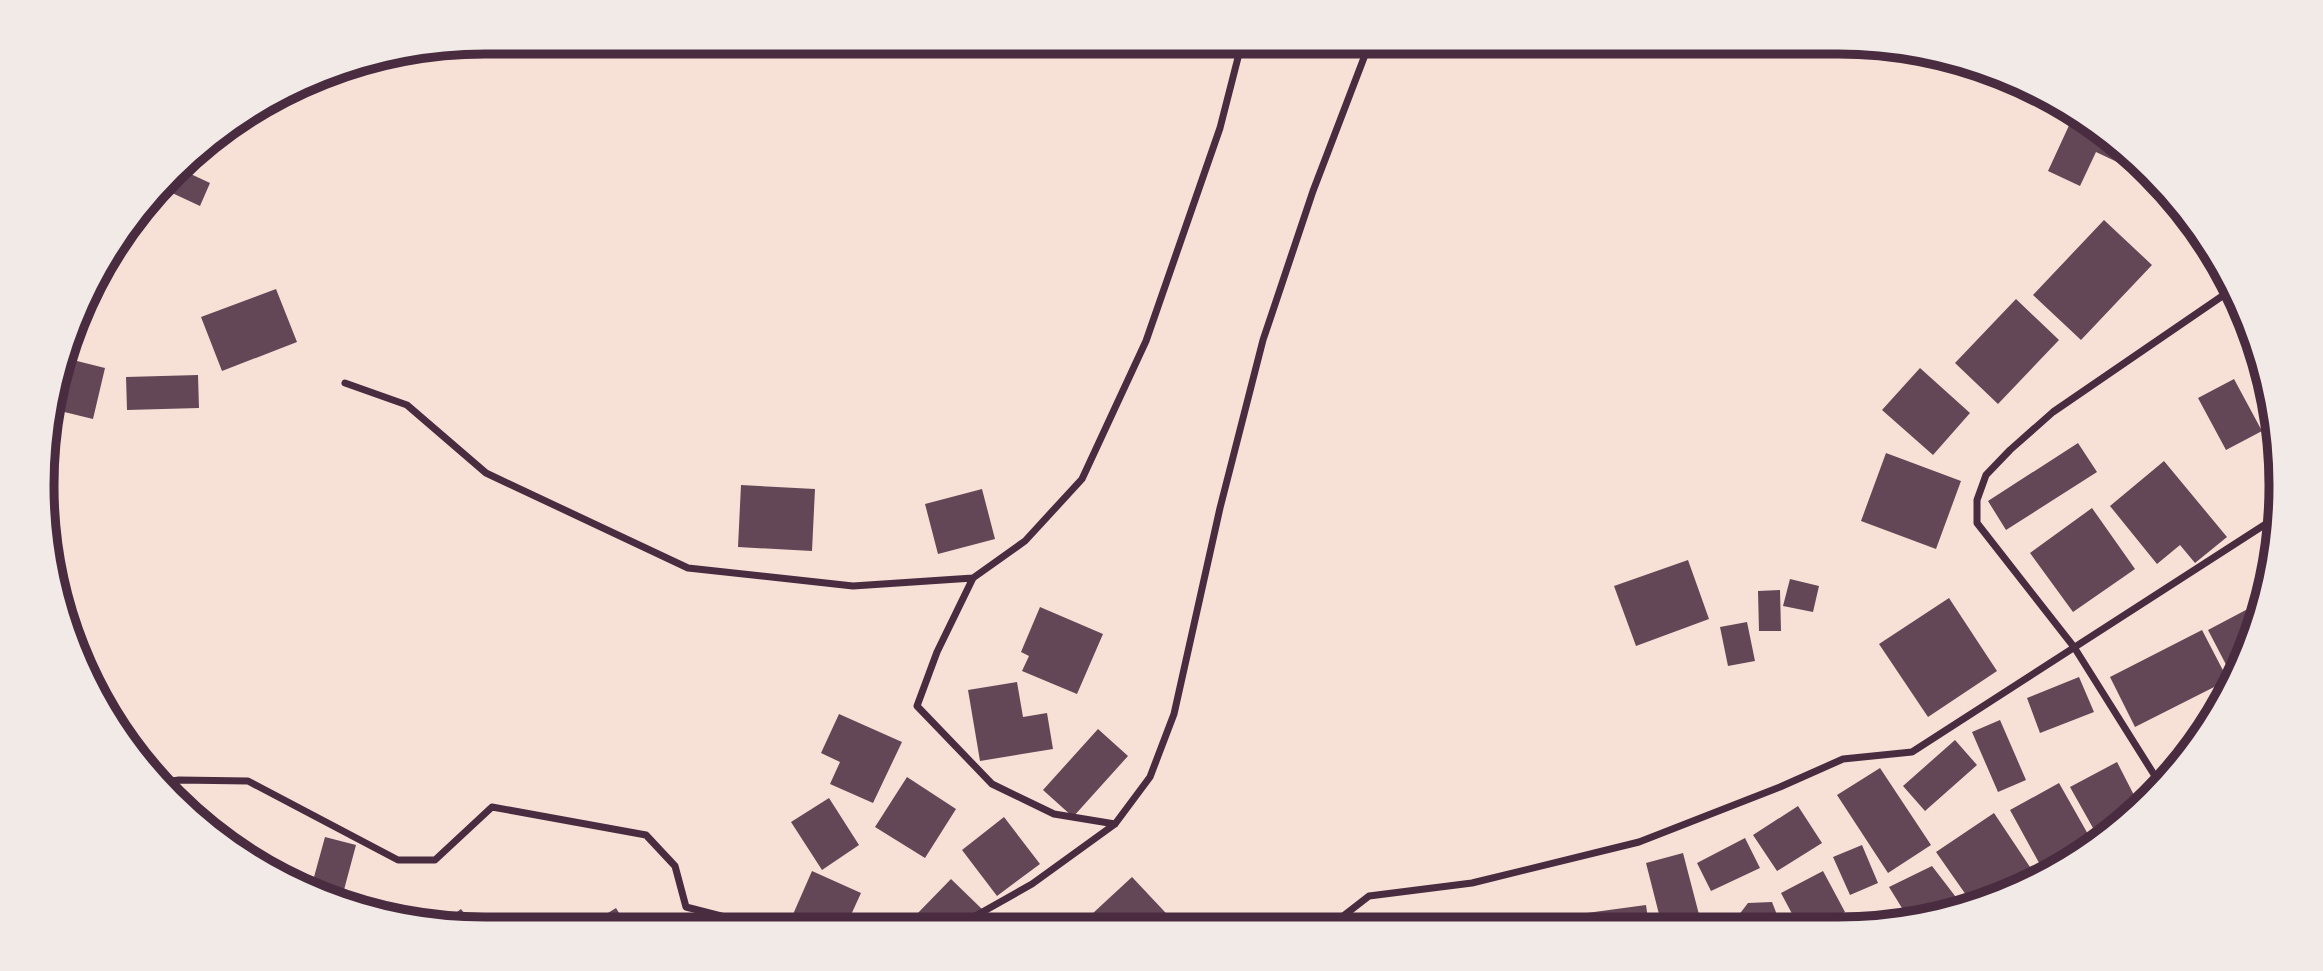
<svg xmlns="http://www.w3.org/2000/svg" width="2323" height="971" viewBox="0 0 2323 971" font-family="'Open Sans',sans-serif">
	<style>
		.building { fill: #644757 }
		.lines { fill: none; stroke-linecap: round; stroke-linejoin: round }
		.minor { stroke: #4a2c40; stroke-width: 7 }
		.rim { fill: none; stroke: #4a2c40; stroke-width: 9 }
	</style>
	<rect width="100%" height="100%" fill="#f7e1d7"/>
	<path class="building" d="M1095,42H1156L1155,58L1095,57Z
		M2072,119L2130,152L2149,177L2096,152L2080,186L2048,171Z
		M180,169L210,183L200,206L170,192Z
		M2104,220L2152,265L2081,340L2033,295Z
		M276,289L297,342L222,371L201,317Z
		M2016,299L2059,340L1998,404L1955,363Z
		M69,359L105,368L93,419L52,409Z
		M1920,368L1970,413L1933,455L1882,410Z
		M198,375L199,408L127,410L126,377Z
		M2234,379L2262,431L2226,450L2198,398Z
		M2078,443L2097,472L2006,530L1988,501Z
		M1886,453L1961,481L1936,549L1861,521Z
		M2164,461L2227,537L2195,563L2180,545L2157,564L2110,506Z
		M741,485L815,489L812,551L738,547Z
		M982,489L995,539L938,554L925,504Z
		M2092,508L2135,569L2073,612L2030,553Z
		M1688,560L1709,619L1636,646L1614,586Z
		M1790,579L1819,586L1813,612L1783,606Z
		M1780,590L1781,631H1759L1758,591Z
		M1949,598L1997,671L1928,717L1879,644Z
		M2261,602L2258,628L2233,678L2208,630Z
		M1040,607L1103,634L1077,694L1022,671L1029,656L1021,652Z
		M1747,622L1755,661L1728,666L1720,627Z
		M2202,630L2228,680L2135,727L2110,677Z
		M2079,677L2094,712L2040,733L2027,698Z
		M1017,682L1023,717L1047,713L1053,749L980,761L968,690Z
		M839,714L902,742L873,803L830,784L840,762L821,753Z
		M2000,720L2026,780L1998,792L1972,732Z
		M1098,729L1128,756L1073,817L1043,790Z
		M1955,740L1977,765L1925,811L1903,786Z
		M2117,762L2138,803L2093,828L2070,787Z
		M1880,768L1931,845L1888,873L1837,795Z
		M907,777L956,809L925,858L875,827Z
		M2059,783L2093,843L2043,870L2010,810Z
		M829,798L859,845L822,870L791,822Z
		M1798,806L1822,843L1777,871L1753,835Z
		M1994,813L2032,870L1992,896L1971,902L1936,852Z
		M1004,817L1040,864L997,896L962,850Z
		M210,831L263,856L260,861L216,838Z
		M325,837L356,845L341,901L311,888Z
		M1745,838L1760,868L1711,891L1697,863Z
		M1862,845L1878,883L1850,895L1833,857Z
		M1683,853L1702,926H1662L1646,863Z
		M1932,866L1962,905L1910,921L1889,887Z
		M812,871L861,893L845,928H787Z
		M1823,871L1845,912L1819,925H1798L1781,893Z
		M1132,877L1179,927H1078Z
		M951,879L984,911L968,928H927L915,916Z
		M1772,902L1781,925L1742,926L1738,916L1748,903Z
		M1646,905L1649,926H1558L1557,917Z
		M616,908L629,929H582Z
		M461,909L475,927L443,922Z"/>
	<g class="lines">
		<path class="minor" d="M345,383L407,405L486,473L688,568L853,586L973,578L1025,541L1082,479L1146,341L1220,128L1242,42
			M973,578L937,652L917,706L992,784L1054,814L1115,824
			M164,782L179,780L248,781L398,860H435L492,807L646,835L675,866L686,907L768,928
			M2160,784L2074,647L1977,523V500L1986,475L2010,450L2053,412L2234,288
			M1329,927L1369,896L1472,883L1639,842L1780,787L1843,759L1912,752L2272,520
			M954,928L1032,884L1115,824L1150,777L1174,714L1220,508L1263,340L1313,191L1370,42"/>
	</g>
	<path d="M0 0H2323V971H0ZM485 54H1838A431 431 0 0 1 2269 485V486A431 431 0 0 1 1838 917H485A431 431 0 0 1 54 486V485A431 431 0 0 1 485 54Z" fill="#f1eae7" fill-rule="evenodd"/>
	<path class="rim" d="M485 54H1838A431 431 0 0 1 2269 485V486A431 431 0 0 1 1838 917H485A431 431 0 0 1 54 486V485A431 431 0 0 1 485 54Z"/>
</svg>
